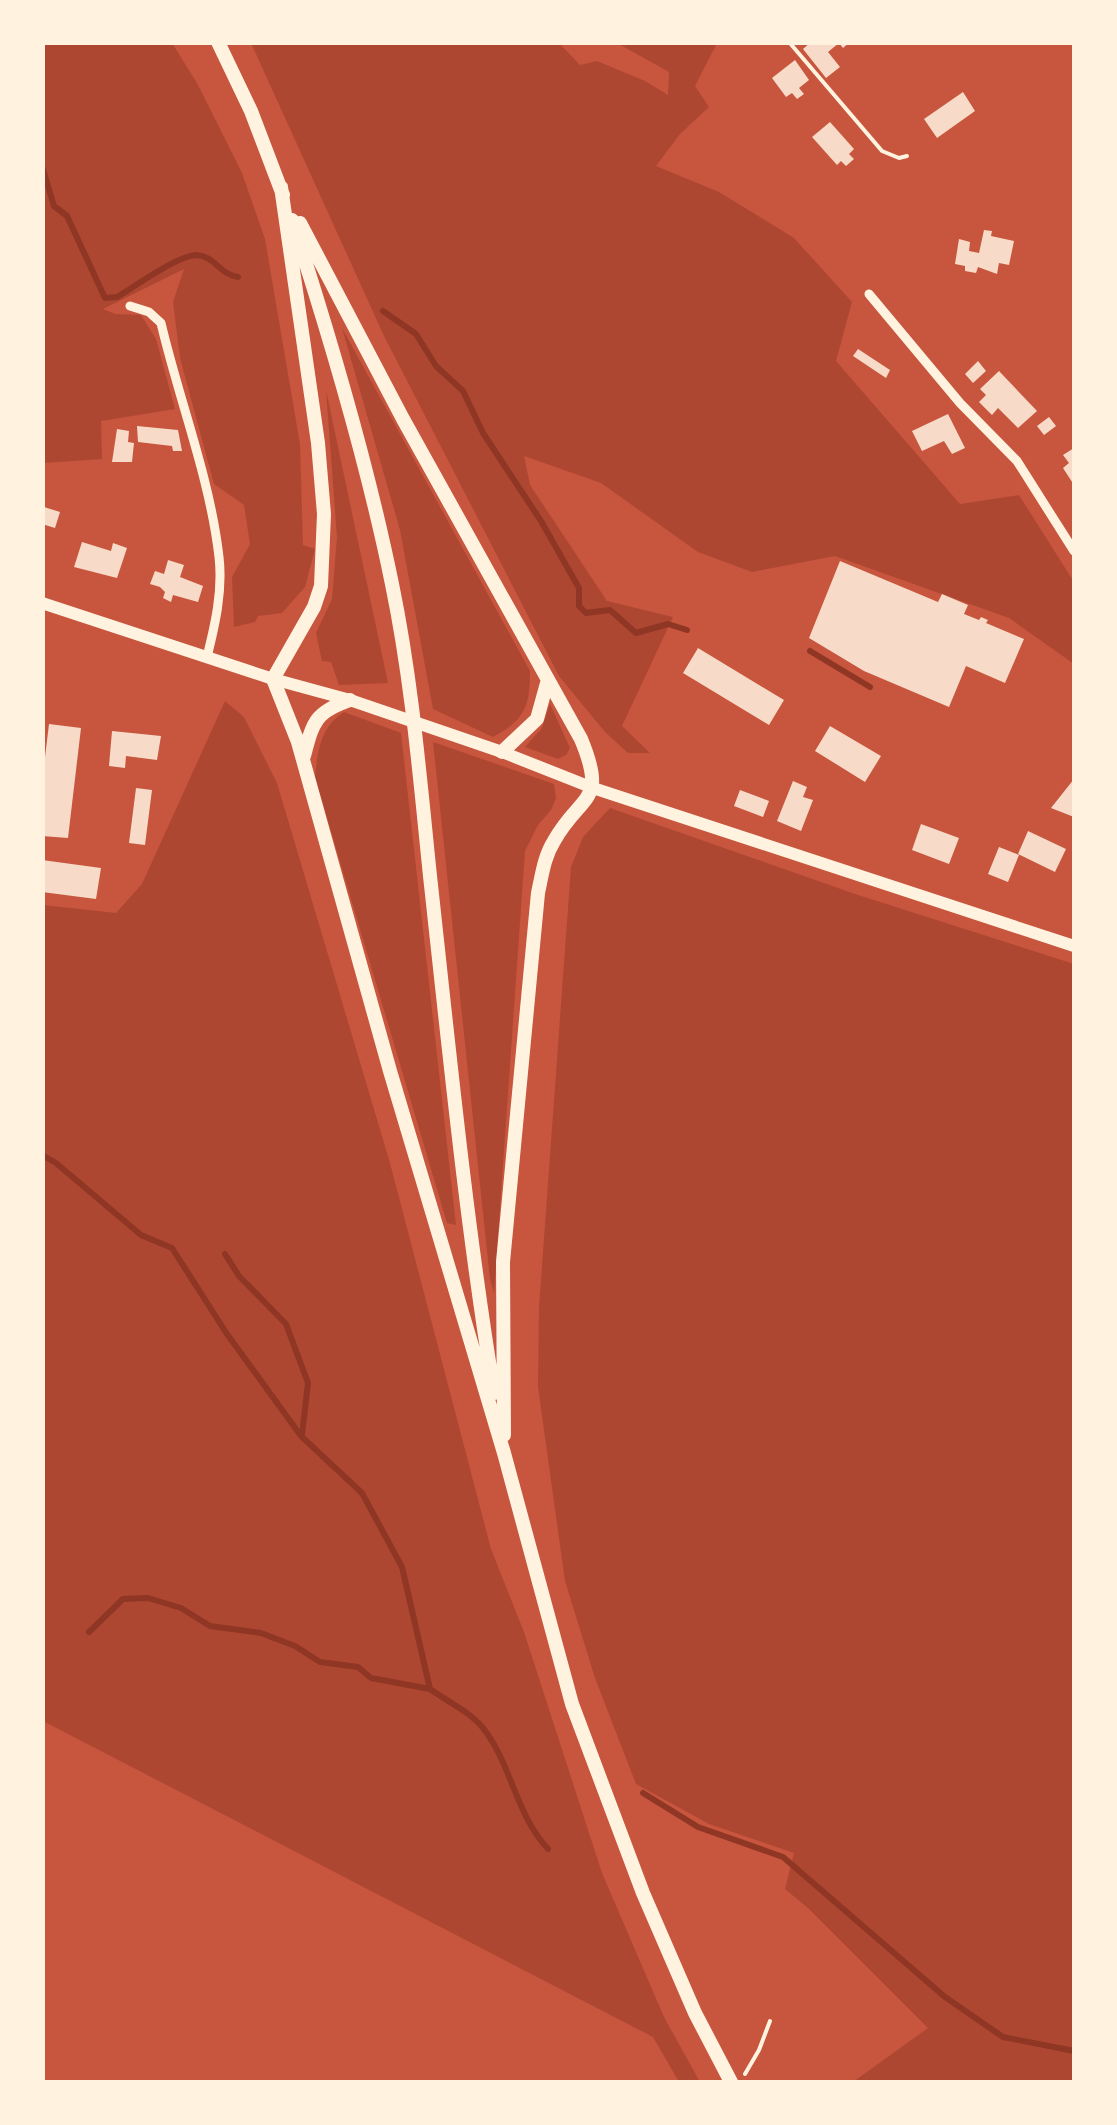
<svg xmlns="http://www.w3.org/2000/svg" width="1117" height="2125" viewBox="0 0 1117 2125" font-family="Raleway,sans-serif">
	<style>
		.green { fill: #ae4732 }
		.lines { fill: none; stroke-linecap: round; stroke-linejoin: round }
		.stream { stroke: #8f3625; stroke-width: 6 }
		.building { fill: #f7dbc8 }
		.path { stroke: #fff3e0; stroke-width: 4 }
		.service { stroke: #fff3e0; stroke-width: 4 }
		.minor { stroke: #fff3e0; stroke-width: 9 }
		.secondary { stroke: #fff3e0; stroke-width: 12 }
		.primary { stroke: #fff3e0; stroke-width: 14 }
	</style>
	<rect width="100%" height="100%" fill="#c8553d"/>
	<path class="green" d="M43,42L172,43L197,83L242,173L265,239L300,444L303,545L315,549L305,587L282,613L258,616L255,622L234,627L232,577L250,544L244,505L214,484L180,358L173,302L184,269L103,309L115,314L141,315L156,339L175,409L101,421L102,459L43,463Z
		M251,43H559L580,65L597,61L645,81L668,95L669,72L617,43H717L695,86L709,107L680,134L656,166L719,192L794,238L852,302L836,361L960,504L1019,495L1074,582V664L1009,618L835,556L752,572L698,552L601,483L524,456L530,485L607,601L673,617L622,726L650,753H628L605,732L559,676L384,336Z
		M342,328L530,671C530,706 525,720 493,737L433,709L400,530Z
		M326,390L388,683L339,685L331,662L322,661L316,633L332,599L337,537Z
		M225,701L244,717L277,783L390,1163L491,1549L524,1632L602,1873L664,2017L700,2082H679L653,2037L43,1721V905L116,913L142,884Z
		M550,704L570,748L566,755L558,759L525,747L542,728Z
		M344,712L401,733L456,1225L447,1223L315,777C318,751 320,727 344,712Z
		M433,742L554,784L556,798L551,810L538,825L525,851L494,1293L490,1279Z
		M610,808L855,894L1074,964V2082H853L928,2028L808,1908L785,1889L794,1853L709,1824L636,1784L595,1678L565,1581L538,1387L539,1307L571,867L583,837Z"/>
	<g class="lines">
		<path class="stream" d="M42,166L54,206L67,216L105,298L117,297C134,287 178,255 197,255C214,256 221,275 238,277
			M383,311L416,334L436,366L463,391L483,433L541,521L579,588V606L586,613L610,610L636,633L668,624L687,630
			M810,651L870,687
			M42,1155L56,1163L141,1235L172,1248L227,1334L301,1436L362,1493L402,1567L430,1689C448,1702 473,1713 486,1732C512,1768 516,1814 548,1849
			M225,1254L239,1276L286,1324L308,1383L302,1435
			M89,1632L123,1599L148,1598L181,1608L210,1626L261,1633L295,1646L320,1662L358,1667L371,1678L430,1689
			M643,1793L698,1827L783,1857L945,1997L1003,2037L1074,2051"/>
	</g>
	<path class="building" d="M811,42H850L843,48L839,43L828,52L840,67L826,78L803,49Z
		M795,60L809,80L799,88L804,94L797,99L792,93L786,97L772,78Z
		M963,92L975,111L937,138L924,119Z
		M830,122L854,149L849,154L854,159L846,166L841,161L837,165L812,137Z
		M984,230L992,231L991,236L1014,241L1009,265L999,263L997,274L978,267L976,273L965,271V266L955,264L959,239L970,242L969,251L979,253Z
		M858,349L890,370L886,378L853,356Z
		M978,361L986,371L973,383L965,374Z
		M999,371L1037,411L1018,428L998,408L992,415L979,402L986,395L980,389Z
		M948,414L965,448L952,454L944,441L922,451L912,431Z
		M1049,417L1056,426L1044,435L1037,426Z
		M137,426L178,430L182,451H173L172,446L138,442Z
		M117,429L129,431L128,442L134,443L132,462H112Z
		M1074,448V485L1063,468L1069,463L1063,455Z
		M44,507L60,512L55,528L42,524Z
		M82,542L111,551L113,543L127,548L117,578L74,567Z
		M168,560L184,565L180,577L203,586L198,602L173,595L171,602L163,598L165,592L160,587L150,584L155,571L164,574Z
		M840,561L938,602L942,594L968,605L964,614L979,620L981,617L988,620L986,623L1024,639L1005,683L966,666L949,707L864,671L809,638Z
		M698,648L784,700L769,725L683,673Z
		M49,724L81,728L68,838L42,836V782Z
		M830,726L881,756L865,782L815,751Z
		M112,731L161,736L157,760L126,756L125,768L109,766Z
		M1074,779V817L1051,808Z
		M793,781L807,787L803,797L813,800L801,831L777,821Z
		M136,788L152,790L145,845L129,843Z
		M740,790L769,801L763,817L734,806Z
		M921,824L959,838L949,864L912,850Z
		M1028,831L1066,849L1055,872L1018,854Z
		M999,847L1019,855L1008,882L988,874Z
		M42,860L101,868L96,899L42,892Z"/>
	<g class="lines">
		<path class="path" d="M745,2074L759,2050L770,2021"/>
		<path class="service" d="M789,42L882,151L899,158L907,156"/>
		<path class="minor" d="M869,294L960,403L1017,461L1074,551
			M130,306L149,312L161,323C179,400 210,478 219,557C223,591 215,625 207,657"/>
		<path class="secondary" d="M42,603L273,679L350,700L502,752L593,788L1074,946"/>
		<path class="primary" d="M218,42L251,111L283,195
			M281,187L318,443L324,514L321,586L314,607L273,679L298,742L390,1071L504,1453L572,1704L643,1893L695,2013L731,2082
			M292,220C331,340 367,461 392,584C412,681 420,779 430,876C449,1049 466,1222 494,1393
			M300,223L403,419L581,739C608,804 581,793 554,841C544,857 542,875 538,893L503,1262L504,1435
			M502,752L537,719L547,683
			M304,756C313,722 315,712 350,700"/>
	</g>
	<rect width="1117" height="2125" fill="none" stroke="#fff3e0" stroke-width="90"/>
</svg>
